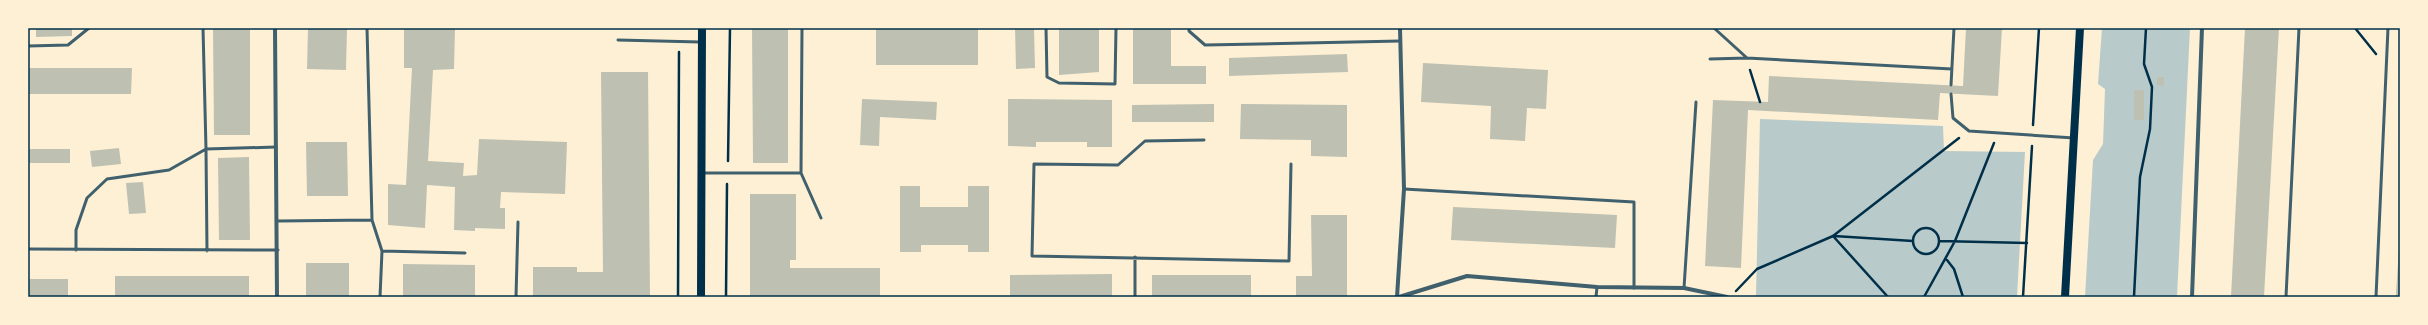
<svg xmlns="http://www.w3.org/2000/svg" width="2428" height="325" viewBox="0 0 2428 325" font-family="'Exo 2',sans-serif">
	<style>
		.green { fill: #b9caca }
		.building { fill: #bec0b2 }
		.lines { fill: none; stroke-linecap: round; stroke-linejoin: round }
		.path { stroke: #003049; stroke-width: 2.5 }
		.service { stroke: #3f606c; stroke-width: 3 }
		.minor { stroke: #3f606c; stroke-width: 4 }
		.secondary { stroke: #003049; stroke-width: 8 }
		.neatline { fill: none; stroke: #003049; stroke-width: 1.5 }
	</style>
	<rect width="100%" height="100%" fill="#fdf0d5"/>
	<path class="green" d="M2102,28H2190L2177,297H2085L2093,160L2103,144L2105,89L2098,84Z
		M1760,119L1943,126L1944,151L2025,152L2017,297H1756Z"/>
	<path class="building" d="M36,28H72V36L36,37Z
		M213,28H250V135H214Z
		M308,28H347L346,70L307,69Z
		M404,28H455L454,69L433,70L428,161L464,163L463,176L477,175L479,139L567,142L565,194L501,192L500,208H505V229L475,228V231L454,230L455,187L427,185L425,228L388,225V184L406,185L412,68H404Z
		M752,28H788V163H753Z
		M876,28H978V65H876Z
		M1015,28H1034L1035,68L1016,69Z
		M1059,28H1099V72L1059,75Z
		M1133,28H1171V66H1206V84H1133Z
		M1966,28H2002L1998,96L1940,93L1938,120L1748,110L1741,268L1705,266L1713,100L1768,102L1769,76L1963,86Z
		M2245,28H2279L2264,297H2231Z
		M1347,54L1348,72L1229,76V58Z
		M1423,63L1548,70L1546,109L1527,108L1525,141L1490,139L1491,106L1421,102Z
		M28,68H132L131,94H28Z
		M601,72H648L650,297H533V267H577V272H603Z
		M2157,77H2164V86L2157,85Z
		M2134,90H2144V120H2134Z
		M862,99L937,102L936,120L880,117L879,146L860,145Z
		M1008,99L1112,100V147H1087V142H1036V147L1008,146Z
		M1214,104V122H1132V105Z
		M1241,104L1347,105V157L1311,156V140L1240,139Z
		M306,142H347L348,196H307Z
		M119,148L121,164L92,167L90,151Z
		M28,149H70V163H28Z
		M249,157L250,240H219L218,158Z
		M143,182L146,213L129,214L126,183Z
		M900,186H920V207H968V186H989V252H968V245H921V252H900Z
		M750,194H796V260H790V268H880V297H750Z
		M1453,207L1617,215L1615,248L1451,240Z
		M1311,215H1347V297H1296V276H1312Z
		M2399,249L2400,297H2396V292Z
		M306,263H349V297H306Z
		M403,264L475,265V297H403Z
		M1112,274V297H1010V275Z
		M1152,275H1251V297H1152Z
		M115,276H249V297H115Z
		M28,279H68V297H28Z"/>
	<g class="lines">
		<path class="path" d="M2355,28L2376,54
			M1750,70L1760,102
			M2033,125L2039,28
			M728,161L730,28
			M1913 241a13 13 0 1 1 26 0a13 13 0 1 1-26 0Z
			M1833,236L1888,297
			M1834,236L1913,241
			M1939,241L2027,243
			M1947,260L1954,269L1963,297
			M1736,291L1757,269L1833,236L1959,138
			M678,297L679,52
			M726,297L727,184
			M1924,297L1955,241L1994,143
			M2023,297L2032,146
			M2134,297L2140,177L2150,129L2152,87L2144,64L2146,28"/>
		<path class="service" d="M203,28L206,149L276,147
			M1046,28L1047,77L1059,83L1115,84L1116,28
			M1189,28V31L1205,45L1400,41
			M1714,28L1747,58
			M618,40L700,42
			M28,46L68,45L89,28
			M1710,59L1747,58L1952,69
			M1951,85L1954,28
			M1951,94L1953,118L1969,131L2074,138
			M1204,140L1145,141L1118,165L1034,164L1032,256L1289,261L1291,164
			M702,173H801L802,28
			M801,173L821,218
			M1404,189L1634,202V288
			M372,220L382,251L380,297
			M278,221L372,220L367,28
			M28,249L278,250
			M76,250V230L87,198L107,179L169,170L206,149L207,251
			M382,251L465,253
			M1684,288L1696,102
			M516,297L518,222
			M1135,297V257
			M1596,297L1597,287
			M2286,297L2299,28
			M2376,297L2388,28"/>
		<path class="minor" d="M275,28L277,297
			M1397,297L1404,189L1400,28
			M1399,297L1467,276L1597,287L1684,288L1727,297
			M2192,297L2202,28"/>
		<path class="secondary" d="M701,297L702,28
			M2065,297L2080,28"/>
	</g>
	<rect width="2428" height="325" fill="none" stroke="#fdf0d5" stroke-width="58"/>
	<rect x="29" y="29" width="2370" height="267" class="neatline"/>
</svg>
